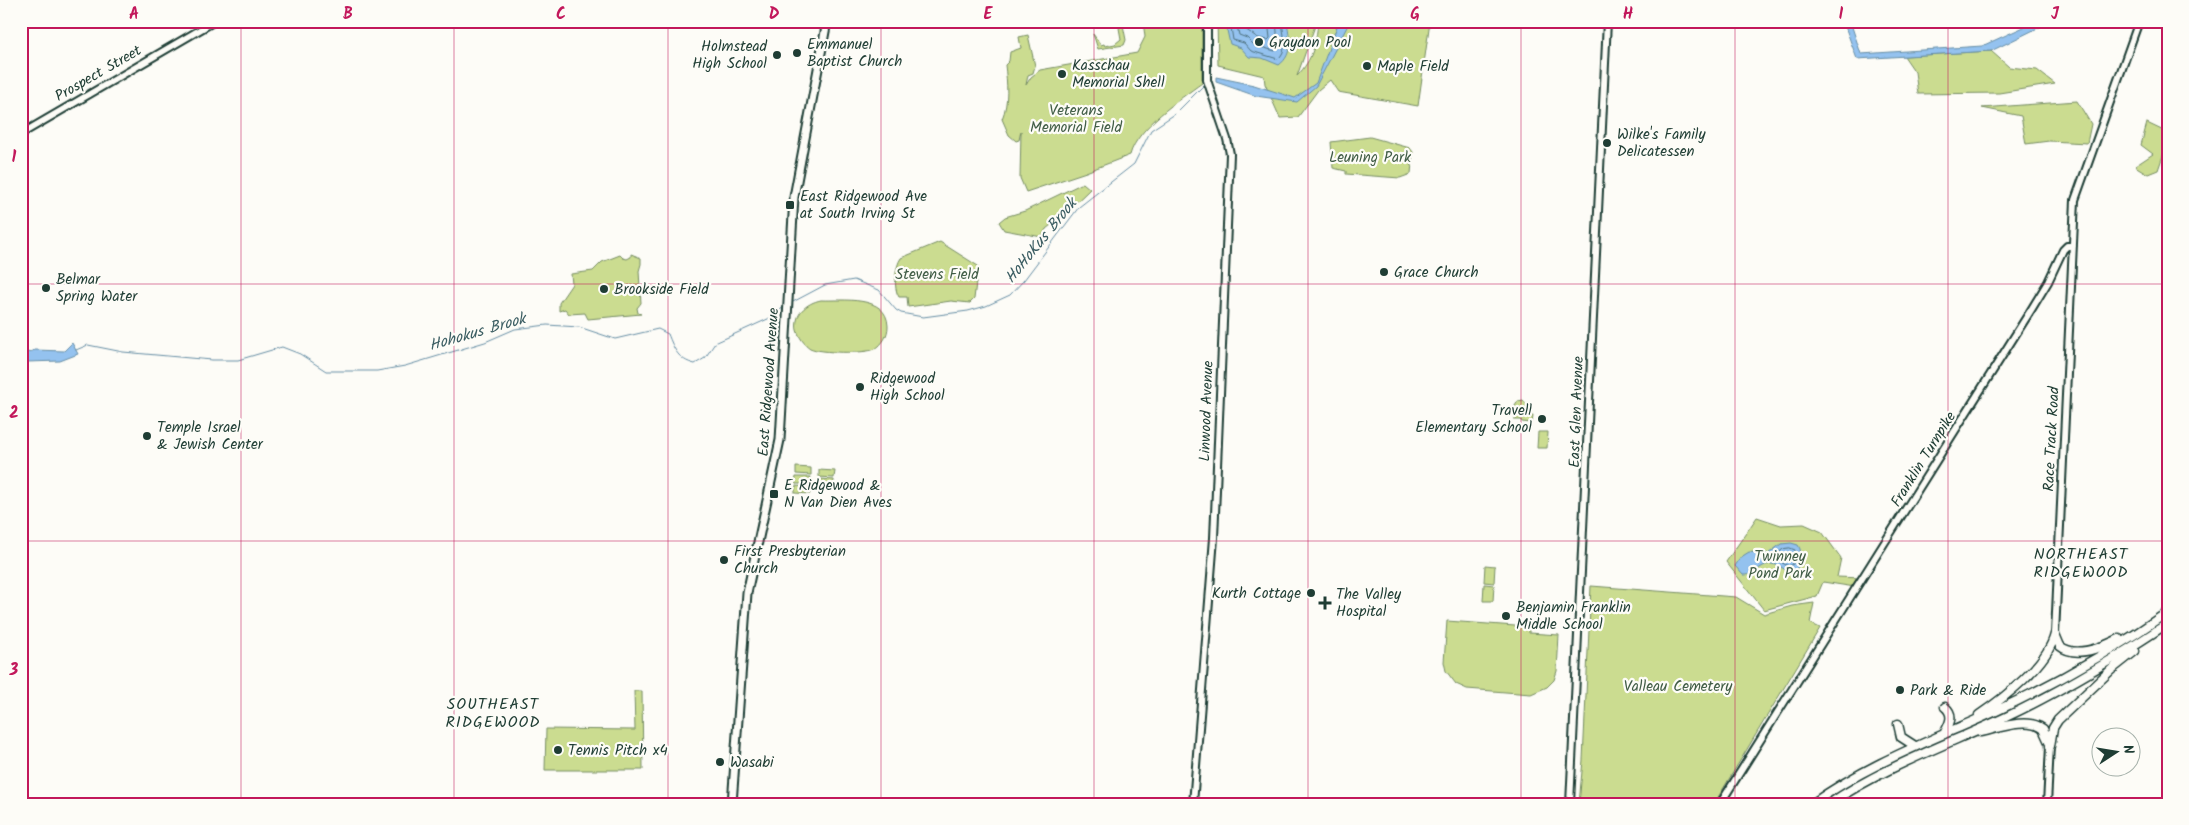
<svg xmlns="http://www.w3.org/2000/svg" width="2189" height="825" viewBox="0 0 2189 825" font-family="Kalam,sans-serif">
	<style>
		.green { fill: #cbdc90; stroke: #758c62 }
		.water { fill: #94c2ef; stroke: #658da4 }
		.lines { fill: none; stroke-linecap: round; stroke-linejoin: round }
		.shore { stroke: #4e727f; stroke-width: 1 }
		.stream { stroke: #658da4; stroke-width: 1 }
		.secondary-casing { stroke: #1f3d34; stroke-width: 10 }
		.primary-casing { stroke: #1f3d34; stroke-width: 11 }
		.highway-casing { stroke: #1f3d34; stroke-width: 11 }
		.secondary { stroke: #fdfcf7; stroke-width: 6 }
		.primary { stroke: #fdfcf7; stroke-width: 7 }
		.highway { stroke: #fdfcf7; stroke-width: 8 }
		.grid { fill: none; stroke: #c2185b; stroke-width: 1; stroke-opacity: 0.55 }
		.poi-dot { fill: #1f3d34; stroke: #fdfcf7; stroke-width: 2 }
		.labels { text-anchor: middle; stroke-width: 4.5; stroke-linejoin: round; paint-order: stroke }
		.poi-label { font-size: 15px; fill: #1f3d34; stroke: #fdfcf7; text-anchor: start }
		.street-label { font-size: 15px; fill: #1f3d34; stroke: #fdfcf7 }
		.park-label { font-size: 15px; fill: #415d46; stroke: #fdfcf7 }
		.water-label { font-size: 16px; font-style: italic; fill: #3c5e63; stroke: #fdfcf7 }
		.neighbourhood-label { font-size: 16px; letter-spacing: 1px; fill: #1f3d34; stroke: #fdfcf7 }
		.neatline { fill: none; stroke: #c2185b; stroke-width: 2 }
		.grid-label { font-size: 16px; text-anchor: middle; font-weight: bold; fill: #c2185b }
	</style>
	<rect width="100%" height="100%" fill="#fdfcf7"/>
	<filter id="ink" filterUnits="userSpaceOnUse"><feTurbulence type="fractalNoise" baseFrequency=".02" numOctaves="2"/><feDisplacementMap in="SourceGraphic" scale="10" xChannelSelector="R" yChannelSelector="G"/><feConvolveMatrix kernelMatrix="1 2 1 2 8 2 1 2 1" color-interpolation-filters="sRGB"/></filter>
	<g filter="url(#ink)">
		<path class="green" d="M1143,21H1202V83C1180,99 1137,128 1130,155L1086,172L1026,192L1020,178L1021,131L1019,140L1016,141L1009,135L1002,119C1009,102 1007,83 1005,65L1009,61L1010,52L1021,48L1019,37L1028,35L1035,66L1033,73L1028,75L1026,85L1031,77L1040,70L1137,53L1145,37Z
			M1217,21H1301L1315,26L1297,76C1313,59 1316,44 1318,21H1430L1418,106L1338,92L1330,80L1318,90L1298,117L1280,118L1265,84L1264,76L1218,65Z
			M1123,25L1126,40L1124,45L1098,49L1093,34L1101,45L1104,44L1105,46L1115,44L1121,39L1119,28Z
			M1991,51L2009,67L2037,70L2055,84L1999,93L1918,94L1915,72L1904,56Z
			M2077,101L2091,124L2087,143L2049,141L2026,144L2021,116L1982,108Z
			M2147,123L2168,133V141L2158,170L2148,174L2135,166L2153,154L2141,145Z
			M1370,137L1410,148L1413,152L1411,174L1400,178L1346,174V171L1333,168L1331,142Z
			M1083,183L1090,189L1061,217L1046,229L1042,237L1004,230L999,222L1005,217L1025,211Z
			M940,242L978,266L974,299L970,303L951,301L908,307L907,297H899C893,289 895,266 901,258Z
			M631,254L641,258V264L639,271L641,303L637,308L638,313L641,314L588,319L585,313L569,314L565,309L559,311V303L572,284L571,274L593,271L602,262L620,255L623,258L627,259L631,257Z
			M821,300C842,301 887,294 888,326C888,335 883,344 875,349C865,354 820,353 810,348C804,344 799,337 797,330C794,314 806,303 821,300Z
			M1523,400L1527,405V414L1533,416L1532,423L1522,422L1521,420H1515V406L1518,401Z
			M1538,432H1548L1547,448H1537Z
			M796,467L811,468V475L796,474Z
			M819,470L835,471L834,478L819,477Z
			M796,477H811L810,484H795Z
			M819,479L834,480V487L819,486Z
			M795,486L810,487V494L795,493Z
			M1757,517L1781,525L1804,524L1822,532L1841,558L1837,577L1862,578L1855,587L1823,582L1817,596L1764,610L1726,562Z
			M1485,565L1495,566L1494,583L1484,582Z
			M1484,584L1494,585L1493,601H1483Z
			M1591,586L1736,597L1764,614L1792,606L1814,603L1810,623L1820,628L1714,804H1579L1583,760Z
			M1447,621L1529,627V633L1559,635L1557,671L1554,680L1547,687L1531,694L1467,689L1456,684L1446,671L1444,662Z
			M634,691H642L643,770H545L546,729L635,730Z"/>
		<path class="water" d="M1225,21H1287C1289,37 1294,54 1279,65L1262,58L1249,57L1241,48L1230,44Z
			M1339,21H1350L1316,86L1297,102L1256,96L1216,82V77L1254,85L1295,98L1316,83Z
			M1843,21H1850L1861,54L1982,46L2037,21H2052L1991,51L1857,59Z
			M72,343L78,354L60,361L27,362L21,366V355L35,350L64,351Z
			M1791,543L1798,545L1800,549L1802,562L1795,570L1787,571C1763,553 1759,576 1743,575L1735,566L1741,557L1749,552L1768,554L1781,544Z"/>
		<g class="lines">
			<path class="shore" d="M1230,21L1233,40L1244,43L1251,51L1278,59C1289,49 1283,35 1282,21
				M1236,21L1239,35L1247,38L1254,45L1275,51L1278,43L1276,21
				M1244,21L1245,29L1258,38L1268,40L1270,38L1268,21
				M1790,548L1795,550L1797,557L1792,565L1788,566L1775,559V556L1783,549Z"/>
			<path class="stream" d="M791,303L825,285L854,280L879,290L896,310L901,313L923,317L968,311L986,306L1010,295L1024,280L1079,207L1134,164L1151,130L1175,114L1206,83
				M76,350L88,345L123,352L212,360H238L282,347L300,354L326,371H377L405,366L485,342L515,329L547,325L579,327L615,339L658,329L668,334C674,349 678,360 695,364L705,358L715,343L770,318L785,306"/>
			<defs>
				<path id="secondary" d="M21,134L215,21
					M2055,634L2075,200L2139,21
					M1193,804L1214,538L1230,154L1227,139L1207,80V21
					M1570,804L1607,21
					M1720,804L2031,310L2048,282L2063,250L2067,246H2073
					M2047,804L2050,746"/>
				<path id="primary" d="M732,804L747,593L780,440L794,197L827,21"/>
				<path id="highway" d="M2055,634L2060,646C2076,659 2103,647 2119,639
					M1979,715C2004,698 2048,664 2055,634
					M1898,724L1901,737L1915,746
					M1981,732C1999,728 2027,717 2043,729L2049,742
					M1944,734C1949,725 1955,715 1945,707
					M2050,746L2053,728L2058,720L2111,670L2135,651
					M1812,804C1869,763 1933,740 1996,711C2056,683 2114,650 2168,612
					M1829,804C1884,767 1946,745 2006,717C2063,690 2116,658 2168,623"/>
			</defs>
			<use href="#secondary" class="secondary-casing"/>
			<use href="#primary" class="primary-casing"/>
			<use href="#highway" class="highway-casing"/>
			<use href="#secondary" class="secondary"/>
			<use href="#primary" class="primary"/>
			<use href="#highway" class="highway"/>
		</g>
	</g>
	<path class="grid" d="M241,21V804M454,21V804M668,21V804M881,21V804M1094,21V804M1308,21V804M1521,21V804M1735,21V804M1948,21V804M21,284H2168M21,541H2168"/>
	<g class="poi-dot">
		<circle cx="1259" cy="42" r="5"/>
		<circle cx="797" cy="53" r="5"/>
		<circle cx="777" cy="55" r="5"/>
		<circle cx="1367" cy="66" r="5"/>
		<circle cx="1062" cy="74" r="5"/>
		<circle cx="1607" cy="143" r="5"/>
		<rect x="785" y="200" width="10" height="10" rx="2.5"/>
		<circle cx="1384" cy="272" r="5"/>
		<circle cx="46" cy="288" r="5"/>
		<circle cx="604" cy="289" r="5"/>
		<circle cx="860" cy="387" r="5"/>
		<circle cx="1542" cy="419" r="5"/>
		<circle cx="147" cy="436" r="5"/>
		<rect x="769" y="489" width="10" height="10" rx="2.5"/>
		<circle cx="724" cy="560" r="5"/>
		<circle cx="1311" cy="593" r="5"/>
		<path d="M1322.5 595.5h5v5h5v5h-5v5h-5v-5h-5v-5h5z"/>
		<circle cx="1506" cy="616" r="5"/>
		<circle cx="1900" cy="690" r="5"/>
		<circle cx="558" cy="750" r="5"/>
		<circle cx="720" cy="762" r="5"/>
	</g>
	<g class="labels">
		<g class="poi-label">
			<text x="1269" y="47">Graydon Pool</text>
			<text x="807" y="49">Emmanuel<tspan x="807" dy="17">Baptist Church</tspan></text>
			<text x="767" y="51" text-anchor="end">Holmstead<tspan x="767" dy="17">High School</tspan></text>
			<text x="1072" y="70">Kasschau<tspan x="1072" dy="17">Memorial Shell</tspan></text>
			<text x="1377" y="71">Maple Field</text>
			<text x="1617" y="139">Wilke's Family<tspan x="1617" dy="17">Delicatessen</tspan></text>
			<text x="800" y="201">East Ridgewood Ave<tspan x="800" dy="17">at South Irving St</tspan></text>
			<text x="1394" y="277">Grace Church</text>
			<text x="56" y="284">Belmar<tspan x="56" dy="17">Spring Water</tspan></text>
			<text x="614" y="294">Brookside Field</text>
			<text x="870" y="383">Ridgewood<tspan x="870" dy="17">High School</tspan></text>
			<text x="1532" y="415" text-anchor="end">Travell<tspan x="1532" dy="17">Elementary School</tspan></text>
			<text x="157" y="432">Temple Israel<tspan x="157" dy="17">&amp; Jewish Center</tspan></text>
			<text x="784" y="490">E Ridgewood &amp;<tspan x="784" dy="17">N Van Dien Aves</tspan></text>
			<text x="734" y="556">First Presbyterian<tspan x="734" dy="17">Church</tspan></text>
			<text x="1301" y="598" text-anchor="end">Kurth Cottage</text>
			<text x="1336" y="599">The Valley<tspan x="1336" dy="17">Hospital</tspan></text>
			<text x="1516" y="612">Benjamin Franklin<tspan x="1516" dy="17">Middle School</tspan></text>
			<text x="1910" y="695">Park &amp; Ride</text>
			<text x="568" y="755">Tennis Pitch x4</text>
			<text x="730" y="767">Wasabi</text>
		</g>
		<g class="street-label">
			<text transform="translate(98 73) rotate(-30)" y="5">Prospect Street</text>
			<text transform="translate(768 382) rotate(-86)" y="5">East Ridgewood Avenue</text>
			<text transform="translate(1206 411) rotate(-88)" y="5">Linwood Avenue</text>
			<text transform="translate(1576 412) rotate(-88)" y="5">East Glen Avenue</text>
			<text transform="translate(2051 439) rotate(-87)" y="5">Race Track Road</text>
			<text transform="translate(1923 459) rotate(-58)" y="5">Franklin Turnpike</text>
		</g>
		<g class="park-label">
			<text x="1076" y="115">Veterans<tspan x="1076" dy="17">Memorial Field</tspan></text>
			<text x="1370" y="162">Leuning Park</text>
			<text x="937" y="279">Stevens Field</text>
			<text x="1780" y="561">Twinney<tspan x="1780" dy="17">Pond Park</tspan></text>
			<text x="1678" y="691">Valleau Cemetery</text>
		</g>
		<g class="water-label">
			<text transform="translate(1040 240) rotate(-51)" y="6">HoHoKus Brook</text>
			<text transform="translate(477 331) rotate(-16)" y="6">Hohokus Brook</text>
		</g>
		<g class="neighbourhood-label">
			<text x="2081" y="559">NORTHEAST<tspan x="2081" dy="18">RIDGEWOOD</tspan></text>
			<text x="493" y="709">SOUTHEAST<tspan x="493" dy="18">RIDGEWOOD</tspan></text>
		</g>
	</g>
	<rect width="2189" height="825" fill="none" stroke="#fdfcf7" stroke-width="55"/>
	<g transform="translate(2116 752) rotate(78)"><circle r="24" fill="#fdfcf7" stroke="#a4b0a9"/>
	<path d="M0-4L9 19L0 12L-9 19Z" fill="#1f3d34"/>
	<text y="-8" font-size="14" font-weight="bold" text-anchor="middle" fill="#1f3d34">N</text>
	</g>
	<rect x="28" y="28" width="2134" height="770" class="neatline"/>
	<g class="grid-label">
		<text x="134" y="19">A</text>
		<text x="348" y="19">B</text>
		<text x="561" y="19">C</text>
		<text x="774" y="19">D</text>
		<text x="988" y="19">E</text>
		<text x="1201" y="19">F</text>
		<text x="1415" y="19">G</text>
		<text x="1628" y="19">H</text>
		<text x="1841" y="19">I</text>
		<text x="2055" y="19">J</text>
		<text x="14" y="162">1</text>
		<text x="14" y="418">2</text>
		<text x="14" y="675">3</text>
	</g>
</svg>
